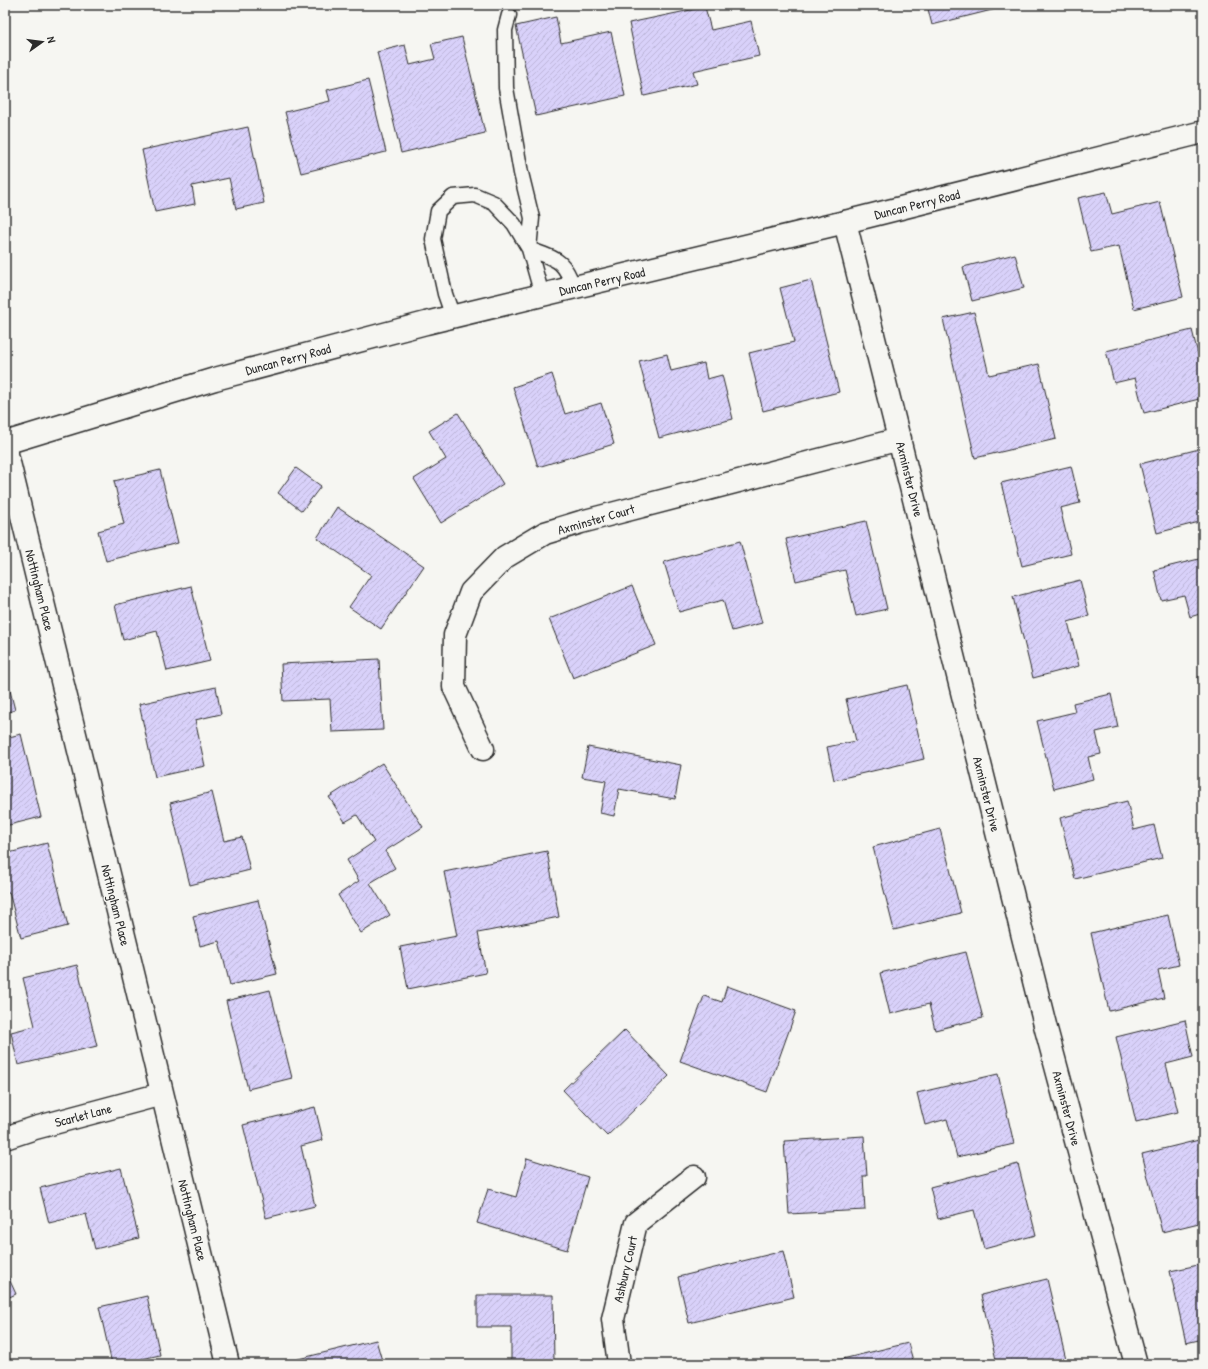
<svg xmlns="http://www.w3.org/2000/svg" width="1208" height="1369" viewBox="0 0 1208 1369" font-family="'Patrick Hand',sans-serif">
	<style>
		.building { fill: url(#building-hatch); stroke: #2b2b2b }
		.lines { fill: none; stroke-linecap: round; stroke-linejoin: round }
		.lane-casing { stroke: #2b2b2b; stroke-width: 17 }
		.street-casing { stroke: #2b2b2b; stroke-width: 25 }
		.secondary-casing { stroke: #2b2b2b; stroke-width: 25 }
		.lane { stroke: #f6f6f2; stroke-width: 14 }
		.street { stroke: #f6f6f2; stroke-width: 22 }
		.secondary { stroke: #f6f6f2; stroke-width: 22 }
		.labels { text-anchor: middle; stroke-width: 3; stroke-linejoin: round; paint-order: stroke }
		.street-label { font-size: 13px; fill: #2b2b2b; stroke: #f6f6f2 }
	</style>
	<defs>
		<pattern id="building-hatch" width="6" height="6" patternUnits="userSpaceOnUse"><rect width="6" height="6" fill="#d9d1fa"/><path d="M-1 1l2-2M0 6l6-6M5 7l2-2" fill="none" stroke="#bab4d6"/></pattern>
	</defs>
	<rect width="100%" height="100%" fill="#f6f6f2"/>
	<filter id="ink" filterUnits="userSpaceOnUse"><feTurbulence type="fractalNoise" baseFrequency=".025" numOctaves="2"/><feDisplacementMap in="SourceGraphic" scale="8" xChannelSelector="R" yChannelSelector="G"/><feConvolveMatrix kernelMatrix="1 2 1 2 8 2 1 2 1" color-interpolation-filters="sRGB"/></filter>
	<g filter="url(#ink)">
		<path class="building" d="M927,5H1012L932,25Z
			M705,7L711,30L751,21L759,56L693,71L697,84L644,96L629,23Z
			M556,17L561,43L611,32L625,96L536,116L516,26Z
			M462,37L485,133L401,153L377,52L405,45L410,65L435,59L431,44Z
			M368,80L386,152L301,173L285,112L330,101L327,90Z
			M248,127L264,203L236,209L229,178L192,186L195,204L155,212L142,150Z
			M1106,192L1112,214L1160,202L1183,297L1134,309L1119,246L1091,252L1078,198Z
			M1015,254L1024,288L972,301L963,267Z
			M811,280L839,392L763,411L749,353L794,342L780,288Z
			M974,312L989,375L1039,364L1056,439L975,458L943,319Z
			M1192,330L1203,374V398L1144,413L1135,378L1114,383L1106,351Z
			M667,354L671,371L704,363L707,379L722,375L733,419L659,438L639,361Z
			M552,374L565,414L601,403L614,444L538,467L513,387Z
			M458,413L503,484L441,523L414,479L446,459L429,431Z
			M1203,448V521L1157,533L1140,464Z
			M1071,466L1080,503L1060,508L1071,554L1022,566L1001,483Z
			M296,468L321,486L302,511L278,493Z
			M160,470L178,543L106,561L98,531L124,524L114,481Z
			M337,507L424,566L381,629L349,607L371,575L317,538Z
			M866,521L887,609L856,616L845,570L796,581L786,539Z
			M740,541L762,623L732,631L723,600L679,612L664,562Z
			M1203,558V613L1190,617L1184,595L1161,600L1154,570Z
			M1080,580L1089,616L1068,622L1079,666L1033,678L1013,597Z
			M191,586L210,661L167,671L157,631L123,640L115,605Z
			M632,586L656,645L573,678L549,619Z
			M379,659L383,730L332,732L330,699L283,701L281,664Z
			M5,671L15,710L5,713Z
			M1203,676V697L1198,677Z
			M907,685L924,759L834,780L827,747L856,741L846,699Z
			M216,687L221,714L195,720L205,766L155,777L139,704Z
			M1111,694L1118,727L1096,732L1101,754L1088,757L1093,779L1054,789L1037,721L1075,712L1073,703Z
			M21,734L41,817L5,826V738Z
			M588,747L681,765L675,799L619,789L614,816L600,813L606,781L582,777Z
			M382,763L423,827L385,851L395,868L370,883L390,915L361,933L338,895L359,881L347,860L374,842L357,815L345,822L329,797Z
			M212,792L224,841L242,837L250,870L190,885L170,803Z
			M1127,801L1134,830L1154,825L1162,858L1075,879L1060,818Z
			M940,829L961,913L894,930L873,847Z
			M47,843L68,926L21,938L9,892L5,893V854Z
			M547,851L559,917L478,933L486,973L408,989L400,947L457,936L444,872Z
			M258,900L277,974L230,985L219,941L200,946L193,916Z
			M1168,915L1179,965L1158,970L1164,998L1109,1011L1091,933Z
			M966,952L983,1018L935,1030L929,1004L890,1014L880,973Z
			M77,965L97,1046L18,1065L11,1032L35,1026L23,978Z
			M727,986L796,1011L767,1092L680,1061L704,996L722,1002Z
			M270,990L292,1078L248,1089L226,1001Z
			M1185,1020L1193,1057L1166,1064L1178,1112L1136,1122L1116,1037Z
			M625,1030L669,1076L607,1136L563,1090Z
			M998,1074L1014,1144L957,1157L947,1119L925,1125L917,1093Z
			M315,1107L323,1140L301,1146L315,1206L266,1218L243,1125Z
			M864,1136L867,1176H863L865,1210L789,1214L784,1141Z
			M1203,1139V1222L1162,1232L1142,1154Z
			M527,1158L588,1177L567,1250L477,1223L488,1189L516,1197Z
			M1018,1164L1036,1235L984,1249L974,1210L938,1219L930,1187Z
			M121,1168L139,1238L95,1249L86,1214L49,1223L40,1188Z
			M783,1251L794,1297L689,1323L678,1277Z
			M1203,1264V1339L1186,1343L1170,1271Z
			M5,1270L16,1294L5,1299Z
			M1047,1279L1066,1360L1050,1364H997L981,1295Z
			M477,1295H553L554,1364H511V1327H477Z
			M147,1296L160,1355L119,1364H112L99,1307Z
			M376,1340L383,1364H295L294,1360Z
			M908,1343L914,1364H822Z"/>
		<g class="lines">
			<defs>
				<path id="lane" d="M509,15L505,30L506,88L521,173L532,218L529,249C557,260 563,258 574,288
					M453,317L445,294L433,239L438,211L453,197L475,195L494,203L514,224L529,249L542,295"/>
				<path id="street" d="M845,222L1046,1029L1136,1364
					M5,446L228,1364
					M483,749L454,687L455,635L471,592L505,557L545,533L581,522L900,439
					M5,1138L35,1128L162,1094
					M619,1364L613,1319L636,1223L694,1177"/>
				<path id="secondary" d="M5,443L215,379L426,323L845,222L1203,132"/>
			</defs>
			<use href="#lane" class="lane-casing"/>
			<use href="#street" class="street-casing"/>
			<use href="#secondary" class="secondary-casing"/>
			<use href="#lane" class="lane"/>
			<use href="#street" class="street"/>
			<use href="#secondary" class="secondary"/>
		</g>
	</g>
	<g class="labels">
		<g class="street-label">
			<text transform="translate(917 204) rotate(-14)" y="5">Duncan Perry Road</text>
			<text transform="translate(602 281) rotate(-13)" y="5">Duncan Perry Road</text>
			<text transform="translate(288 359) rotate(-15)" y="5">Duncan Perry Road</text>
			<text transform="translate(910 479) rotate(76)" y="5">Axminster Drive</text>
			<text transform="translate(596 519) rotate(-16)" y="5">Axminster Court</text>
			<text transform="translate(40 590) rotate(76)" y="5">Nottingham Place</text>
			<text transform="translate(987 794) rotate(76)" y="5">Axminster Drive</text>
			<text transform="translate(116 905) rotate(76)" y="5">Nottingham Place</text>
			<text transform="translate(1067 1108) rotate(75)" y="5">Axminster Drive</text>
			<text transform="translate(83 1115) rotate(-15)" y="5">Scarlet Lane</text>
			<text transform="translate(193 1220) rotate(76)" y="5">Nottingham Place</text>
			<text transform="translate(625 1269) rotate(-77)" y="5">Ashbury Court</text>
		</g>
	</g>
	<rect width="1208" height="1369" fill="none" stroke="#f6f6f2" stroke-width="20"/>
	<rect x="10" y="10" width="1188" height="1349" fill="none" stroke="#2b2b2b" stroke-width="1.5" filter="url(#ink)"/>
	<g transform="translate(42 42) rotate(76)" stroke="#f6f6f2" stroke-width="3" paint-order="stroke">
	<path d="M0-3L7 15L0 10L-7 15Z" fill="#2b2b2b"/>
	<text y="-6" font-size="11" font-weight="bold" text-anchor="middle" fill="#2b2b2b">N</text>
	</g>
</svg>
